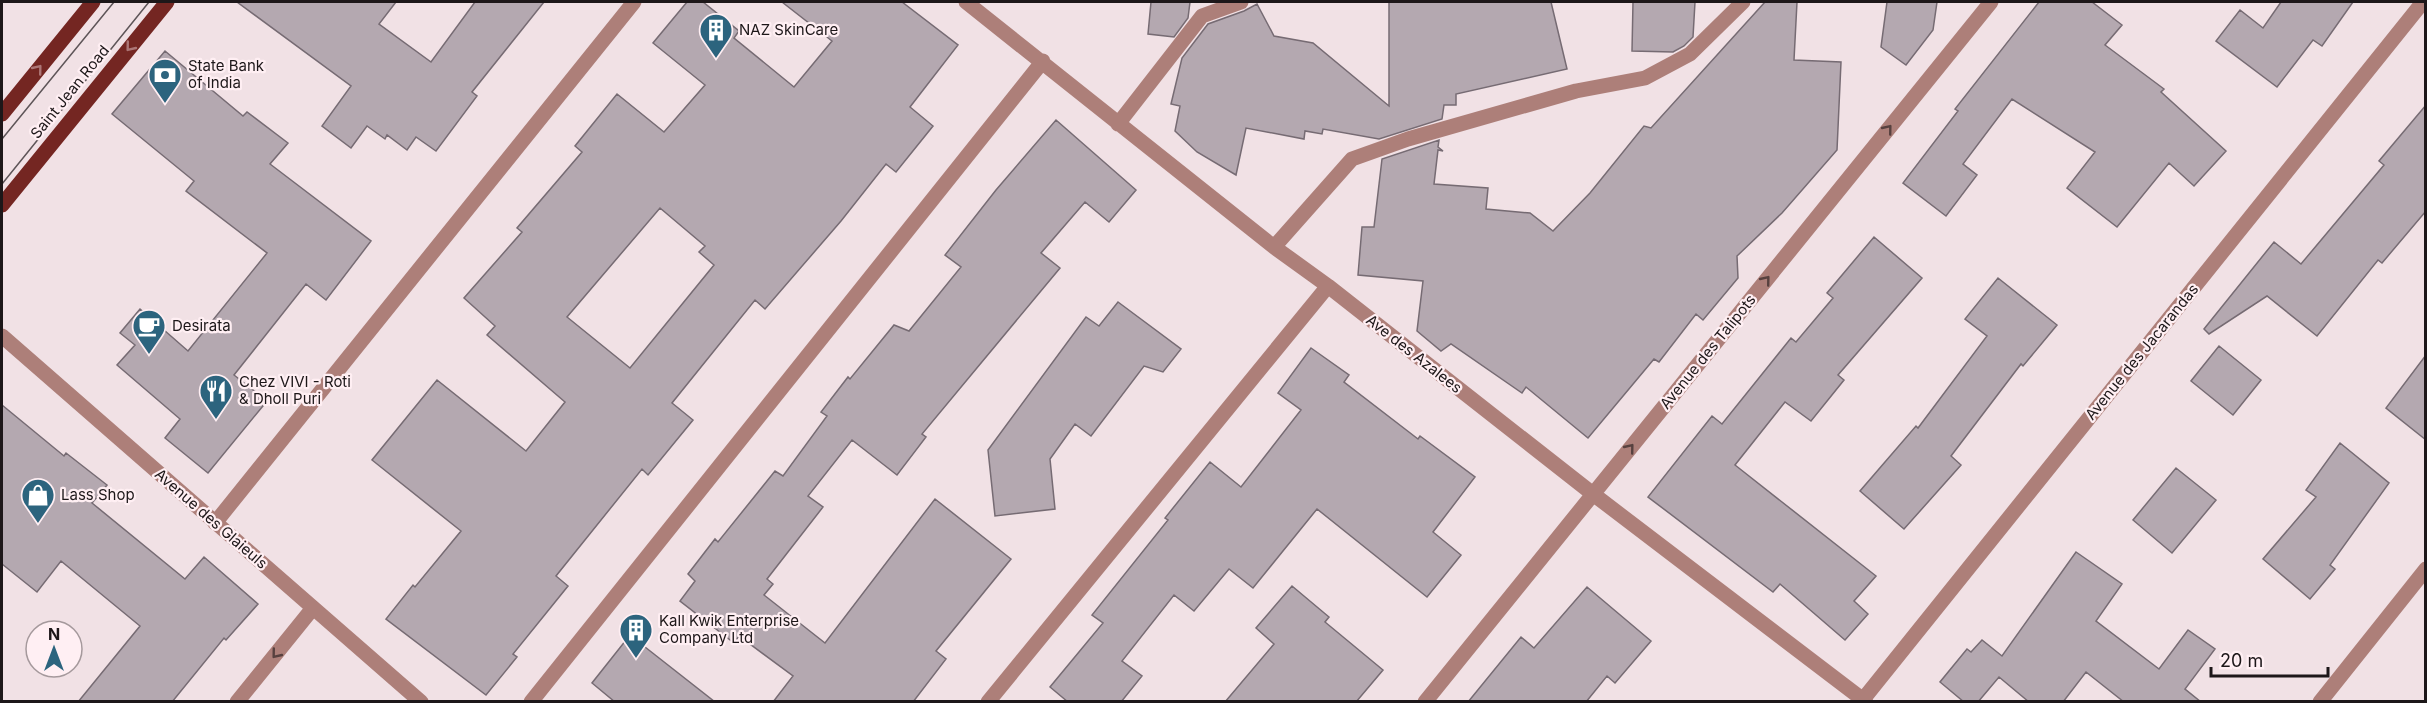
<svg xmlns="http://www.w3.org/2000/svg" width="2427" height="703" viewBox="0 0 2427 703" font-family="Inter,sans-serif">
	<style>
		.building { fill: #b4a8b0; stroke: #766b73; stroke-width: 1.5; fill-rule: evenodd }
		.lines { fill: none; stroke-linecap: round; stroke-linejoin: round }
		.minor { stroke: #ad7f79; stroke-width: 15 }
		.primary { stroke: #742622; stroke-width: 15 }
		.tram { stroke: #5e5558; stroke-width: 1.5 }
		.oneway { stroke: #ac7676 }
		.oneway2 { stroke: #57413f }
		.labels { text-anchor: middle; stroke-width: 4.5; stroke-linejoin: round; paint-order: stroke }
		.poi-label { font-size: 15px; fill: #1d1719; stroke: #ffeff3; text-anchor: start }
		.street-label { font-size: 15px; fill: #1d1719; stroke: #ffeff3 }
	</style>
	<rect width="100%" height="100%" fill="#f1e1e5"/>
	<path class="building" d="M237,2H396L379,24L431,62L475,2H544L472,92L477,96L436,151L416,137L407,150L387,135L385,139L367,126L351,148L322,126L351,86Z
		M687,2H703L739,31L734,38L794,87L832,41L782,2H902L958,45L910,107L933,126L896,172L886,164L841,221L765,309L755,300L672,403L693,420L648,475L642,469L556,576L568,586L513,654L517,657L486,695L386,619L413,585L415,587L461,531L372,460L437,380L526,451L565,402L487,335L495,326L464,298L522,232L517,228L582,152L575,146L617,94L664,132L705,85L653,43ZM660,208L705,246L699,252L714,265L630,368L567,317Z
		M1151,2H1190L1188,18L1174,37L1148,34Z
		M1389,2H1551L1567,69L1456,94V105H1444L1442,119L1379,139L1323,129L1322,134L1305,131L1304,139L1246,128L1236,175L1197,152L1175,131L1180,106L1171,104L1182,58L1208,24L1244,11L1257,4L1274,36L1313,43L1389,106Z
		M1633,2H1695L1693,37L1684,46L1673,52L1632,51Z
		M1765,2H1797L1794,60L1841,62L1837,150L1782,213L1737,256L1738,278L1703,320L1696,314L1659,362L1654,359L1588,438L1526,387L1522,393L1451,344L1441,351L1417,331L1423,281L1358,275L1362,227H1374L1382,159L1439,140L1438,147L1443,151L1438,150L1434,184L1488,188L1486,209L1530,213L1553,231L1590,193L1644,126L1651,128Z
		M1887,2H1937L1933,30L1906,65L1881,47Z
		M2039,2H2092L2122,25L2105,45L2164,89L2161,92L2226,151L2194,186L2169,163L2117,227L2067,188L2095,152L2012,99L1963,164L1977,175L1946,216L1903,183L1958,111L1955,109Z
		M2281,2H2353L2322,46L2313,40L2277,87L2216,41L2240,10L2263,28Z
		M165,51L243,116L247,112L288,143L270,164L371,241L326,300L306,284L234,375L267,401L208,473L165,438L180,419L117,365L135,345L120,333L140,309L188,351L267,253L186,191L194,181L112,114Z
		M2426,105V211L2382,263L2378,260L2317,336L2267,296L2209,334L2204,329L2274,242L2301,264L2384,165L2379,161Z
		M1056,120L1136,190L1109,222L1085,202L1041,253L1060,268L922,434L926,437L897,475L852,440L808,496L823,507L767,579L773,584L764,595L825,643L935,499L1011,559L936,651L946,659L913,702H773L793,676L739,636L734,643L680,601L695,581L688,574L715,539L718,542L775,471L783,476L827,416L821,412L848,377L850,379L894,325L909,331L961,267L945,255L996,190Z
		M1874,237L1922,278L1838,375L1844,380L1811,421L1785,402L1735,465L1876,576L1854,601L1868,614L1845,640L1780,584L1773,592L1648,497L1712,416L1722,424L1791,338L1796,342L1833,298L1827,293Z
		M1998,278L2057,325L2023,366L2021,364L1951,456L1961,465L1904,529L1860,491L1916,426L1918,428L1987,336L1965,319Z
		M1118,302L1181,349L1163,372L1144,366L1091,436L1075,424L1050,459L1055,509L995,516L988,450L1086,317L1099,326Z
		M2219,346L2261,380L2233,415L2191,381Z
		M1311,348L1349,375L1344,382L1418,439L1420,436L1475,477L1433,532L1461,555L1427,597L1317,509L1253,588L1229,569L1194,611L1174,595L1122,661L1142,676L1121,702H1068L1050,687L1103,623L1092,615L1168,520L1165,518L1210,462L1241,487L1301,410L1278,393Z
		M2426,355V440L2386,408Z
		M2,405L64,456L66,453L107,485L92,503L185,579L204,557L258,604L226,640L224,638L172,702H78L140,626L61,561L37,592L2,564Z
		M2340,443L2389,483L2330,565L2335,569L2310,599L2263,559L2316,497L2306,490Z
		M2176,468L2216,500L2172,553L2133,520Z
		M2076,552L2122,584L2096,621L2159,669L2188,630L2215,649L2185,689L2201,702H2124L2086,672L2063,702H2029L1999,677L1978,702H1964L1940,682L1967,649L1971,652L1982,640L2002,656Z
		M1292,586L1329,617L1325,622L1383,670L1356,702H1225L1274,644L1256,628Z
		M1587,587L1651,641L1615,683L1607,676L1586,702H1468L1521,637L1534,648Z
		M630,635L645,647L715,702H615L592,683Z"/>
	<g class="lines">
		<path class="minor" d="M966,2L1274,247L1328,286L1593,494L1866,702
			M1118,124L1202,16L1241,2
			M1274,247L1352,159L1408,139L1576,91L1645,78L1690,54L1743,2
			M2,336L421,702
			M215,523L634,2
			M237,702L313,608
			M531,702L1043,61
			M988,702L1328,286
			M1425,702L1991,2
			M1861,702L2423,2
			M2320,702L2426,569"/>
		<path class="primary" d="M2,114L93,2
			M2,205L167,2"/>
		<path class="tram" d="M2,139L114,2
			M2,184L149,2"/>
	</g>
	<defs><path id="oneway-chevron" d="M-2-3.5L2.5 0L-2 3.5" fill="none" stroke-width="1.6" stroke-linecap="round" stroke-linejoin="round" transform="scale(1.5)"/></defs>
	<g class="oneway">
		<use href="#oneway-chevron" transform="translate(130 47) rotate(129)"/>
		<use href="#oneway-chevron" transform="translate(38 69) rotate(-51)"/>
	</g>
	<g class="oneway2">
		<use href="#oneway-chevron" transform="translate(1888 129) rotate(-51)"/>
		<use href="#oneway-chevron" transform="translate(1766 280) rotate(-51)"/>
		<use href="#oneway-chevron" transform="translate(1630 448) rotate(-51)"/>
		<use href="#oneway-chevron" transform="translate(276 654) rotate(129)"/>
	</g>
	<defs>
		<symbol id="building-pin" viewBox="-11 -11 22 30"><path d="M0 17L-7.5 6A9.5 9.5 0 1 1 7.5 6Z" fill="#2c647e" stroke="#ffeff3"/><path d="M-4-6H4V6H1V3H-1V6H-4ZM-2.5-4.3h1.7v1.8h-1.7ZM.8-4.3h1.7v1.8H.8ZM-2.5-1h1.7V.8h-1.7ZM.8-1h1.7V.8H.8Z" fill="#fff"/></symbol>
		<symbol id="bank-pin" viewBox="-11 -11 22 30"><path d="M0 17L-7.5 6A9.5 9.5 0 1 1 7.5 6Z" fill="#2c647e" stroke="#ffeff3"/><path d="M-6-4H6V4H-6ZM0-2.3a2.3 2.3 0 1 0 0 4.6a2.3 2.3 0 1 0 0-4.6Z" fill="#fff"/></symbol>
		<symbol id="cafe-pin" viewBox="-11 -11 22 30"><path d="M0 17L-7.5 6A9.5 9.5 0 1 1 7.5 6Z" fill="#2c647e" stroke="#ffeff3"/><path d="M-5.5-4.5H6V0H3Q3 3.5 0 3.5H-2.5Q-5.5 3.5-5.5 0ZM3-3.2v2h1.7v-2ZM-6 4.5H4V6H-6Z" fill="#fff"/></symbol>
		<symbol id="restaurant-pin" viewBox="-11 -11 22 30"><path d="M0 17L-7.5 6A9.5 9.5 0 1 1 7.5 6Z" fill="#2c647e" stroke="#ffeff3"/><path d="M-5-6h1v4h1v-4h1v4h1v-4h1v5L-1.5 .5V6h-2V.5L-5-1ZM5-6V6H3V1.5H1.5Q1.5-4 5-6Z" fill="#fff"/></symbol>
		<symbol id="shop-pin" viewBox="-11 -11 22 30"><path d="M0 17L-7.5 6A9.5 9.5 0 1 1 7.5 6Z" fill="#2c647e" stroke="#ffeff3"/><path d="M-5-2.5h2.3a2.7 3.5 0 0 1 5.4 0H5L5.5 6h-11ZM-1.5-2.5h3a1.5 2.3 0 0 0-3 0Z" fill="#fff"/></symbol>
	</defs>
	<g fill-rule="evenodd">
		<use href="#building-pin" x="697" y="11" width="38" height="52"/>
		<use href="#bank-pin" x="146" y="56" width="38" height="52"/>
		<use href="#cafe-pin" x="130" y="307" width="38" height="52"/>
		<use href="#restaurant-pin" x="197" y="372" width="38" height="52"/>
		<use href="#shop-pin" x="19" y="476" width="38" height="52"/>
		<use href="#building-pin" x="617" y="611" width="38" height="52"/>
	</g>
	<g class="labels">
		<g class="poi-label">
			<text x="739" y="35">NAZ SkinCare</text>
			<text x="188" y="71">State Bank<tspan x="188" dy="17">of India</tspan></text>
			<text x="172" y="331">Desirata</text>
			<text x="239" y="387">Chez VIVI - Roti<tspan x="239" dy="17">&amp; Dholl Puri</tspan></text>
			<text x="61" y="500">Lass Shop</text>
			<text x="659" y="626">Kall Kwik Enterprise<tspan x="659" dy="17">Company Ltd</tspan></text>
		</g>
		<g class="street-label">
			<text transform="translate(70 92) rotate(-51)" y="5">Saint Jean Road</text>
			<text transform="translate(1708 352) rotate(-51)" y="5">Avenue des Talipots</text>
			<text transform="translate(2142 352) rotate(-51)" y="5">Avenue des Jacarandas</text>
			<text transform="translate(1414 354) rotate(38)" y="5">Ave des Azalees</text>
			<text transform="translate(211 519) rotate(41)" y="5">Avenue des Glaieuls</text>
		</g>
	</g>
	<rect width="2427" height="703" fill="none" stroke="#1d1719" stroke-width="6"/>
	<g transform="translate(54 649)"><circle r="28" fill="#ffeff3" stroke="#a5999c" stroke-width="1.5"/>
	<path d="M0-4.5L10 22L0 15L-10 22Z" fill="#2c647e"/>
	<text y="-9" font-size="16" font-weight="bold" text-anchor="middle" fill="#1d1719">N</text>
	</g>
	<path d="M2211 667v9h117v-9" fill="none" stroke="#1d1719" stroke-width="3"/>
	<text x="2220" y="667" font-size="18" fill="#1d1719" stroke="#ffeff3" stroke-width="4.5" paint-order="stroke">20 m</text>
</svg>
